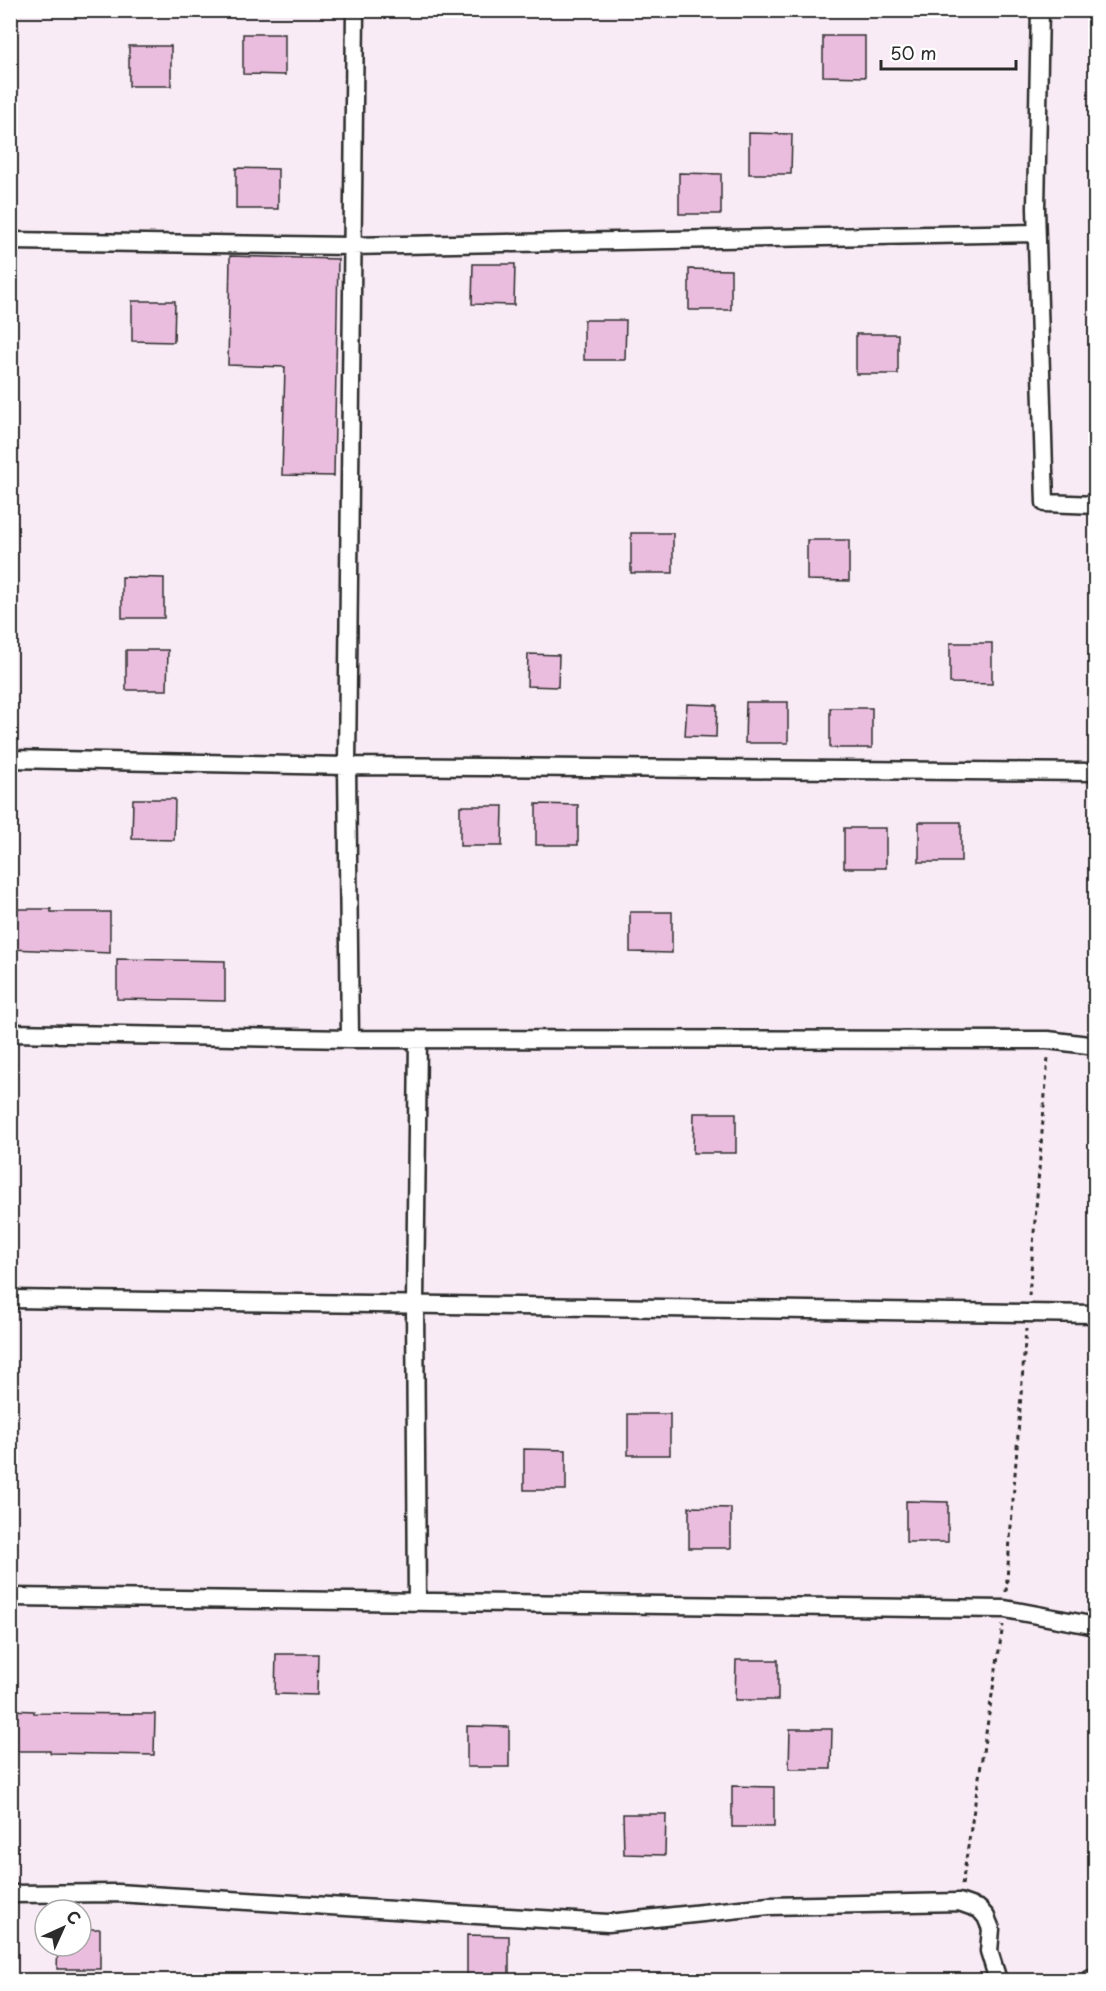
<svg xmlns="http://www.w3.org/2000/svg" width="1106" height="1991" viewBox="0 0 1106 1991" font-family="'Playpen Sans',sans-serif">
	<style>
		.building { fill: #eabcde; stroke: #2b2b2b; stroke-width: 1.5 }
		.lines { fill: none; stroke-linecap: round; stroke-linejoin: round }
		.minor-casing { stroke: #2b2b2b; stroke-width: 21 }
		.path { stroke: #2b2b2b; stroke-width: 3; stroke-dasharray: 4.5 4.5; stroke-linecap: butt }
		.minor { stroke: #fff; stroke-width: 16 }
	</style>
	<rect width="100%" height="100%" fill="#f9ebf5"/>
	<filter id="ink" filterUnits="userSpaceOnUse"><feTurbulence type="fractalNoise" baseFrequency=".0167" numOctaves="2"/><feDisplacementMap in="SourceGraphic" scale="12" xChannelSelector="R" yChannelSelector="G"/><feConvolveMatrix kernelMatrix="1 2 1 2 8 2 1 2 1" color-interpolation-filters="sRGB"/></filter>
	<g filter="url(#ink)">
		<path class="building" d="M243,34H285V75L243,74Z
			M823,36H865V77L823,76Z
			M129,46H171V86H129Z
			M749,133L792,134L791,174H749Z
			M236,168L278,169V209H236Z
			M679,173L721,174V214H679Z
			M230,256L338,259L334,476L282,475L285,367L228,365Z
			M473,264H515L514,305L472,304Z
			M689,269L731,270V310H689Z
			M132,301H175L174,342L132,341Z
			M584,320H626L625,360H584Z
			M856,334H898V374H856Z
			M631,533H673V573H631Z
			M807,540H849V581L807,580Z
			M122,577L164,578V618H122Z
			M950,643H992V684L950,683Z
			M126,650H168L167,690H126Z
			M528,654L559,655L558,687L527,686Z
			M746,702H788V743H745Z
			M687,704L717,705L716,737L685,736Z
			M830,708H872V748H830Z
			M133,799H175L174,840L132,839Z
			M536,804L578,805V845H536Z
			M460,806H503L502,846H460Z
			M919,822H961V862H919Z
			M844,828H886V868H844Z
			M10,909H51V912H110V953L10,949Z
			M630,912H672V953L630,952Z
			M117,959L225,961V1001L117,999Z
			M694,1113H736V1153H693Z
			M628,1414H670V1455H628Z
			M524,1449L566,1450V1490H524Z
			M906,1501L948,1502V1542H906Z
			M689,1507L731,1508V1548H689Z
			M276,1654H318L317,1695L275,1694Z
			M736,1660H778V1700H735Z
			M10,1710L34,1711V1713L155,1714L154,1755L50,1753V1751H10Z
			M467,1726L509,1727V1767H467Z
			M790,1729H832L831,1769H789Z
			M732,1786L774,1787V1827H732Z
			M623,1814H666L665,1855L624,1854Z
			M81,1929H100V1969H57L58,1946H81Z
			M467,1935L509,1936V1976H467Z"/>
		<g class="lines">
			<defs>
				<path id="minor" d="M1040,10L1036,208L1045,503L1096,505
					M10,241L351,246L1036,233
					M10,759L347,766L1096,772
					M10,1033L350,1039L1048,1040L1096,1046
					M350,1039L347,766L355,10
					M10,1299L1096,1314
					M10,1597L1005,1609L1096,1626
					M417,1602L415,1304L418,1039
					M10,1894L117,1893L608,1923L769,1906L959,1902L979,1909L986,1917L991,1929L989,1951L998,1980
					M1089,1980L1096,1976"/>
			</defs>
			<use href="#minor" class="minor-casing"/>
			<path class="path" d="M1029,1296L1048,1057
				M1006,1592L1026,1329
				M962,1885L1003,1625"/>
			<use href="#minor" class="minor"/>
		</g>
	</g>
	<rect width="1106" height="1991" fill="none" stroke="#fff" stroke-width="36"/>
	<rect x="18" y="18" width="1070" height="1955" fill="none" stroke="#2b2b2b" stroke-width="2" filter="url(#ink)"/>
	<g transform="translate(63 1928) rotate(45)"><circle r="28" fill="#ffffff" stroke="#aaaaaa" stroke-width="1.5"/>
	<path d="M0-4.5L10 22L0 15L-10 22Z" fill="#2b2b2b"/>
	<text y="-9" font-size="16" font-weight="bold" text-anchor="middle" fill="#2b2b2b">С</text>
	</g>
	<path d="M881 60v9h135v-9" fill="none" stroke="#2b2b2b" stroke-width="3"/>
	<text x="890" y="60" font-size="18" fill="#2b2b2b" stroke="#ffffff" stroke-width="4.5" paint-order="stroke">50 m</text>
</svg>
